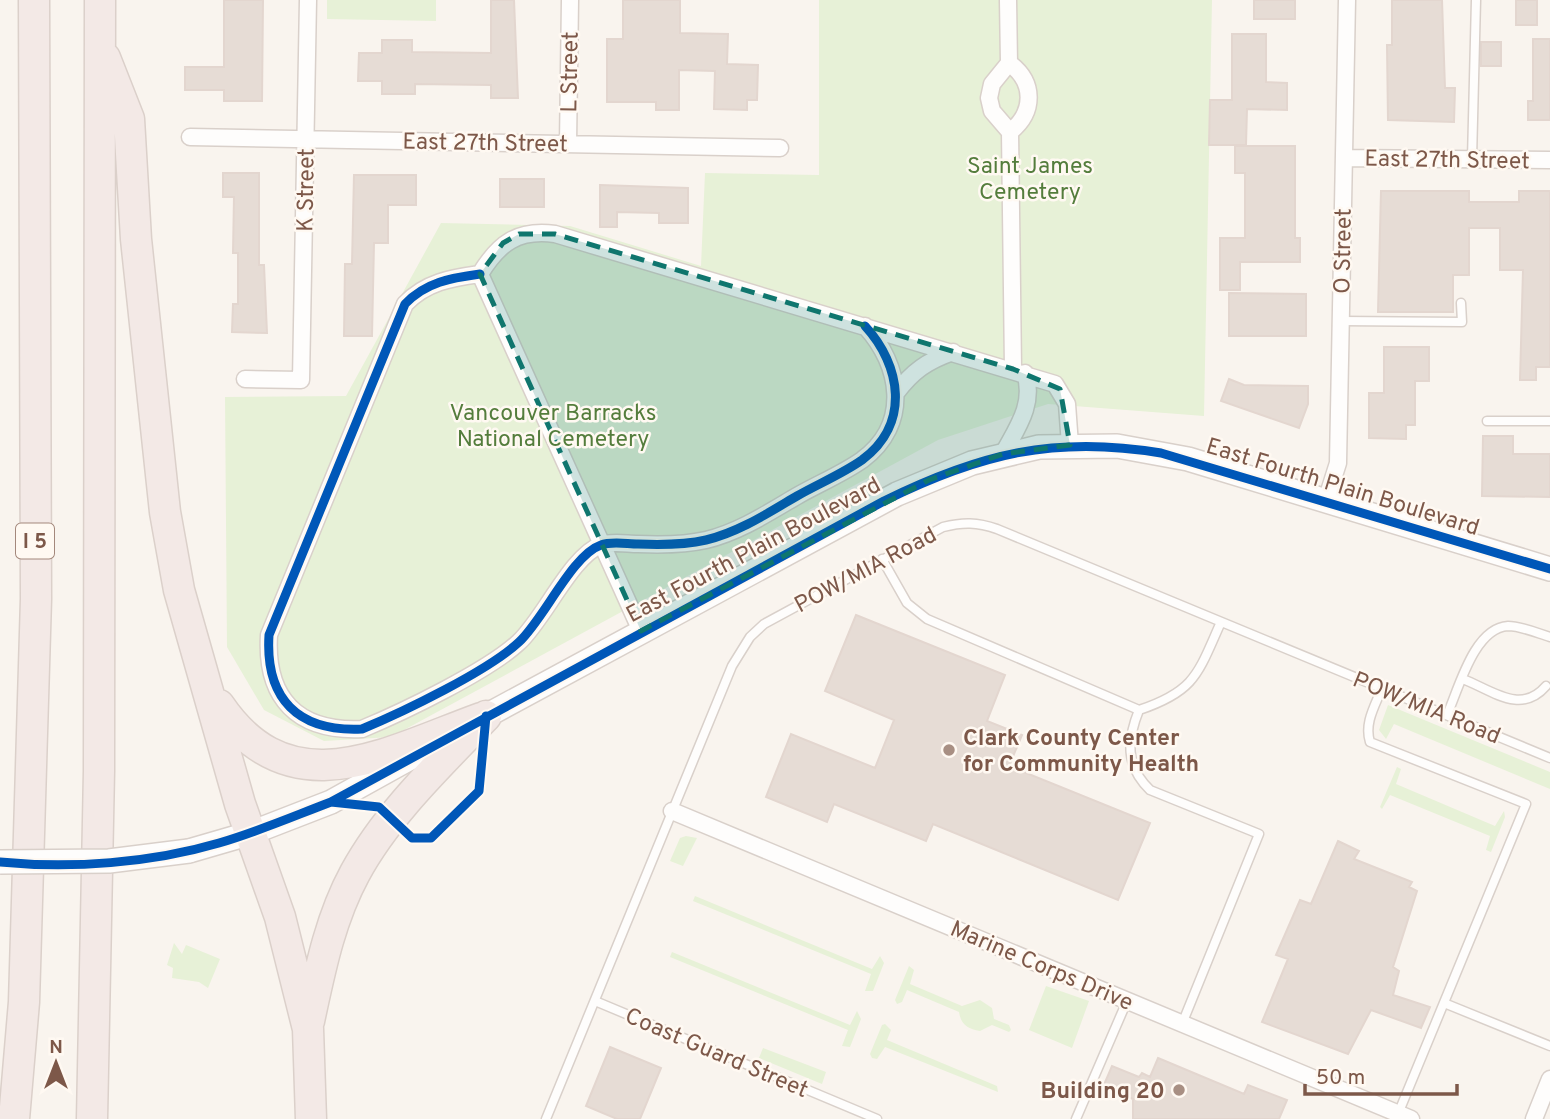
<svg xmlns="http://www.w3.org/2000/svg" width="1550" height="1119" viewBox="0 0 1550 1119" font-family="Overpass,sans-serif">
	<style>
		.green { fill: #e7f1d7 }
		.building { fill: #e6dcd5; stroke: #e3d6cf; stroke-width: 2 }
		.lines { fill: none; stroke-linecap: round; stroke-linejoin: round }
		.lane-casing { stroke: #d9d0ca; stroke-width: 11 }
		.street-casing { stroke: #d9d0ca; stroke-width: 19 }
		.secondary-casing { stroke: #d9d0ca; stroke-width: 26 }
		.highway-casing { stroke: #dbd0ca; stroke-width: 33 }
		.lane { stroke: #fefdfc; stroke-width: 8 }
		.street { stroke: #fefdfc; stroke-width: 16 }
		.secondary { stroke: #fefdfc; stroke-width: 23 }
		.highway { stroke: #f3e9e6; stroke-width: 30 }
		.secondary-bridge-casing { stroke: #d9d0ca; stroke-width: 26; stroke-linecap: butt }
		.secondary-bridge { stroke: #fefdfc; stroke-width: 23 }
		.cycleway-casing { stroke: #fff9f2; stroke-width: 13 }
		.cycleway { stroke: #0057b8; stroke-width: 9 }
		.marked { fill: #0f766e; fill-opacity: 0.2; stroke: #0f766e; stroke-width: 5; stroke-dasharray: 14 9; stroke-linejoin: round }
		.poi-dot { fill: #a88f83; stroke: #fff9f2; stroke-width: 2.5 }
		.labels { text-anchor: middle; stroke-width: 5; stroke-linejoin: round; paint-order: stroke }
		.shield { fill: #fff9f2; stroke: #a4887c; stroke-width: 2 }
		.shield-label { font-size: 21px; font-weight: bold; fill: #7d5849 }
		.street-label { font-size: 23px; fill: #7d5849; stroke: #fff9f2 }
		.park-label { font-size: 23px; fill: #547d3c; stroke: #fff9f2 }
		.poi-label { font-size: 23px; font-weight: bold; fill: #7d5849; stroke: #fff9f2; text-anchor: start }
	</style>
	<rect width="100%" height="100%" fill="#f9f4ee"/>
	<path class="green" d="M327,0H436V21L327,19Z
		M819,0H1212L1204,416L1048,404L938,440L391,737L324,741L264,710L227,647L225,397L346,396L441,223L570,226L701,266L705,173L819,175Z
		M1388,705L1550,772V789L1394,724L1386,739L1379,730Z
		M1397,767L1401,769L1396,784L1495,826L1504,811L1505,817L1491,852L1486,850L1490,836L1390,795L1382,809L1380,807Z
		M686,836L697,838L683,866L670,861L680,838Z
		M695,896L872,969L880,956L884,963L873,991H865L871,974L693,901Z
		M174,943L182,954L186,945L220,959L208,988L199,982L172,978L173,968L167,965Z
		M672,952L850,1025L857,1011L861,1019L850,1047L842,1046L848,1030L670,957Z
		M909,966L914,970L910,984L962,1006L980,1000L992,1008L994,1019L1009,1025L1011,1030L1009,1032L992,1025L980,1031C968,1029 961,1025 959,1012L907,990L902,1002L897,1004L895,1000Z
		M1046,986L1089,1001L1072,1048L1029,1030Z
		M885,1024L891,1030L887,1040L997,1086L998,1092L885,1047L877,1059L872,1058L870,1054L882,1025Z
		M763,1048L826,1072L822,1084L759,1058Z"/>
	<path class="building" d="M224,0H263L262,101H224V90H185V67H224Z
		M491,0H514L518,98H491V85L415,84V94H382V81H358L359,53H382V40H412V52L491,53Z
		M623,0H680V33L728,34L727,64L758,65L757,100H747V110L714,109L715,71L679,70V110H656V102H607V39H623Z
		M1254,0H1295V19H1254Z
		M1392,0H1442L1445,88H1455L1454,122L1388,120L1387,45H1392Z
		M1516,0H1537V25H1516Z
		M1232,34H1266V82L1287,83V110L1247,109L1246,145H1209L1210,100H1232Z
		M1533,39H1550V120H1528V101H1533Z
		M1481,42H1501V66H1481Z
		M1235,146H1295V238H1300V262H1240V290H1220V238H1245V173H1235Z
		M223,173H259V265H264L267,333L232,332L233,304H238V253H233L234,197H223Z
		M354,175H416V205H388V243H374L372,336H344L345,264H352Z
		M500,179H544V207H500Z
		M600,185L688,188V223H659V213L617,212V227H600Z
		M1381,191H1469V202H1519V191H1550V367H1536V380H1520L1523,270H1500V228H1469V275H1453V312H1378Z
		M1229,293L1306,294V336H1229Z
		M1384,347H1429V381H1415V425H1406V439L1369,438V393H1384Z
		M1229,379L1244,385L1308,386V404L1299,428L1221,401Z
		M1483,436H1513V454H1550V497L1482,496Z
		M856,615L1005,675L987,721L1022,735L1009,766L1150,823L1118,900L933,824L926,841L834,804L827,822L766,797L791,734L875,768L894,720L825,691Z
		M1338,841L1359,851L1354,859L1412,882L1409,887L1417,891L1393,967L1399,971L1393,995L1430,1007L1421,1028L1371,1010L1348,1054L1262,1022L1288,959L1276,955L1300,900L1311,904Z
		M610,1047L661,1068L640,1119H617L586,1106Z
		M1158,1058L1244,1094L1248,1085L1287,1100L1279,1119H1133V1099L1103,1087L1112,1066L1139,1077L1142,1073L1150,1077Z"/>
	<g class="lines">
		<defs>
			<path id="lane" d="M1472,159L1476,0
				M1341,321L1462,322L1461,303
				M1487,421H1550
				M882,559L907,603L927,619L1139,710C1127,740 1125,766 1150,790L1259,834L1182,1024
				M1463,679C1493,691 1521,715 1546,686
				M1382,688C1375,706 1364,723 1370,742L1526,804L1398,1114
				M1139,710C1196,691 1198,673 1221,622
				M1447,715C1459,688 1474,628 1508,626C1521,626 1537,633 1550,637
				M595,1001L877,1119
				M1444,1003L1550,1046
				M546,1119L732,666L750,637L764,624L943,527C963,522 977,522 997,529L1550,758
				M1076,1119L1127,1001"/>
			<path id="street" d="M1008,0L1009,63L992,84L989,98L992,111L1010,132L1013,369
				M1009,63C1035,82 1035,112 1010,132
				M190,137L780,148
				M568,144L570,0
				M1344,158L1550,160
				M480,274C451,278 426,282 405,304L269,635C265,699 298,732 362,729C403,712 488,671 519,642C544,619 572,555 601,545C611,541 627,544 638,544C661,545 684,545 706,540C739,532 768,513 797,496C818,484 842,474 862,460C911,424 901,365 865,326
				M245,379L301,380L308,0
				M896,393C913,371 927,361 953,352
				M1003,454C1017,428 1035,404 1025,373
				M1326,501L1338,463L1347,0
				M641,631L480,274C499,243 518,229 555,234L1055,384L1067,404L1070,445
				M672,811L1411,1119
				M1534,1119L1550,1079"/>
			<path id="secondary" d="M471,724L897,494L972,463L1039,447L1117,446L1188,459L1550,569
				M189,851L251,833L331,802L423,751"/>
			<path id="highway" d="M105,58L129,119L136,239L150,371L165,512L179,590L240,804L280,917L308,1029L311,1119
				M219,705C290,810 387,752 481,718
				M309,1021C320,970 330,919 355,873C387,814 440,764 486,716
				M14,1119L24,1002L36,599L34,0
				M92,1119L99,771L100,0"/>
		</defs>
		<use href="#lane" class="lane-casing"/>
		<use href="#street" class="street-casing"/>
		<use href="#secondary" class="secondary-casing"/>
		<use href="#highway" class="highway-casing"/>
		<use href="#lane" class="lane"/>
		<use href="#street" class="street"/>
		<use href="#secondary" class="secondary"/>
		<use href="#highway" class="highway"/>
		<defs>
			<path id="secondary-bridge" d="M0,862L109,861L189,851"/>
		</defs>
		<use href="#secondary-bridge" class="secondary-bridge-casing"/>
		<use href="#secondary-bridge" class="secondary-bridge"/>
		<defs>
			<path id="cycleway" d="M480,274C451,278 426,282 405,304L269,635C265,699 298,732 362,729C403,712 488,671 519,642C544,619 572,555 601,545C611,541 627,544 638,544C661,545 684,545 706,540C739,532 768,513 797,496C818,484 842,474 862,460C911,424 901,365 865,326
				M331,802L379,807L412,838H431L479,791L486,716
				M0,862C71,869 151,863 219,843C257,832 294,816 331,802L884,501C979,454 1055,435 1161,453L1550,569"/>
		</defs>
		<use href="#cycleway" class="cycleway-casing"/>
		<use href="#cycleway" class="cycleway"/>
	</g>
	<path class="marked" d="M519,234H555L1013,369L1060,389L1070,445L1003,454L929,480L641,631L480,274L503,243Z"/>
	<g class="poi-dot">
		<circle cx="949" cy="750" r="7"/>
		<circle cx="1179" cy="1090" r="7"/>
	</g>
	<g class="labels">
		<rect class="shield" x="16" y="523.5" width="38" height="35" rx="5"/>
		<g class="shield-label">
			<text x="35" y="548">I 5</text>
		</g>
		<g class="street-label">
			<text transform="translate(569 72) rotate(-89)" y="8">L Street</text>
			<text transform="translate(485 142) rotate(1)" y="8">East 27th Street</text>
			<text transform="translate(1447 159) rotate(1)" y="8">East 27th Street</text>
			<text transform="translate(305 190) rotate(-89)" y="8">K Street</text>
			<text transform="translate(1342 251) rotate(-89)" y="8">O Street</text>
			<text transform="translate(1343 486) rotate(17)" y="8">East Fourth Plain Boulevard</text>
			<text transform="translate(753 549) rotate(-28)" y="8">East Fourth Plain Boulevard</text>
			<text transform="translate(865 569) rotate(-28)" y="8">POW/MIA Road</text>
			<text transform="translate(1427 707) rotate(22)" y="8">POW/MIA Road</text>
			<text transform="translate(1042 965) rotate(23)" y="8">Marine Corps Drive</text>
			<text transform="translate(717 1052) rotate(23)" y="8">Coast Guard Street</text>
		</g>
		<g class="park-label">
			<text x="1030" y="173">Saint James<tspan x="1030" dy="26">Cemetery</tspan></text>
			<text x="553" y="420">Vancouver Barracks<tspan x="553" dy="26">National Cemetery</tspan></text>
		</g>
		<g class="poi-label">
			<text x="963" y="745">Clark County Center<tspan x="963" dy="26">for Community Health</tspan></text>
			<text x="1165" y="1098" text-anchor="end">Building 20</text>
		</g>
	</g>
	<g transform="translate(56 1063)" stroke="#fff9f2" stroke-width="5" paint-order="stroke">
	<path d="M0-5L12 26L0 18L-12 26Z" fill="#7d5849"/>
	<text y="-10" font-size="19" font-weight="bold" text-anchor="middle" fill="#7d5849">N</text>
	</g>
	<path d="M1305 1084v10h152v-10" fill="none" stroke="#7d5849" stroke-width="3.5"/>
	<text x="1316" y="1084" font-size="21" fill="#7d5849" stroke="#fff9f2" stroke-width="5" paint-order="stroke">50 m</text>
</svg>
